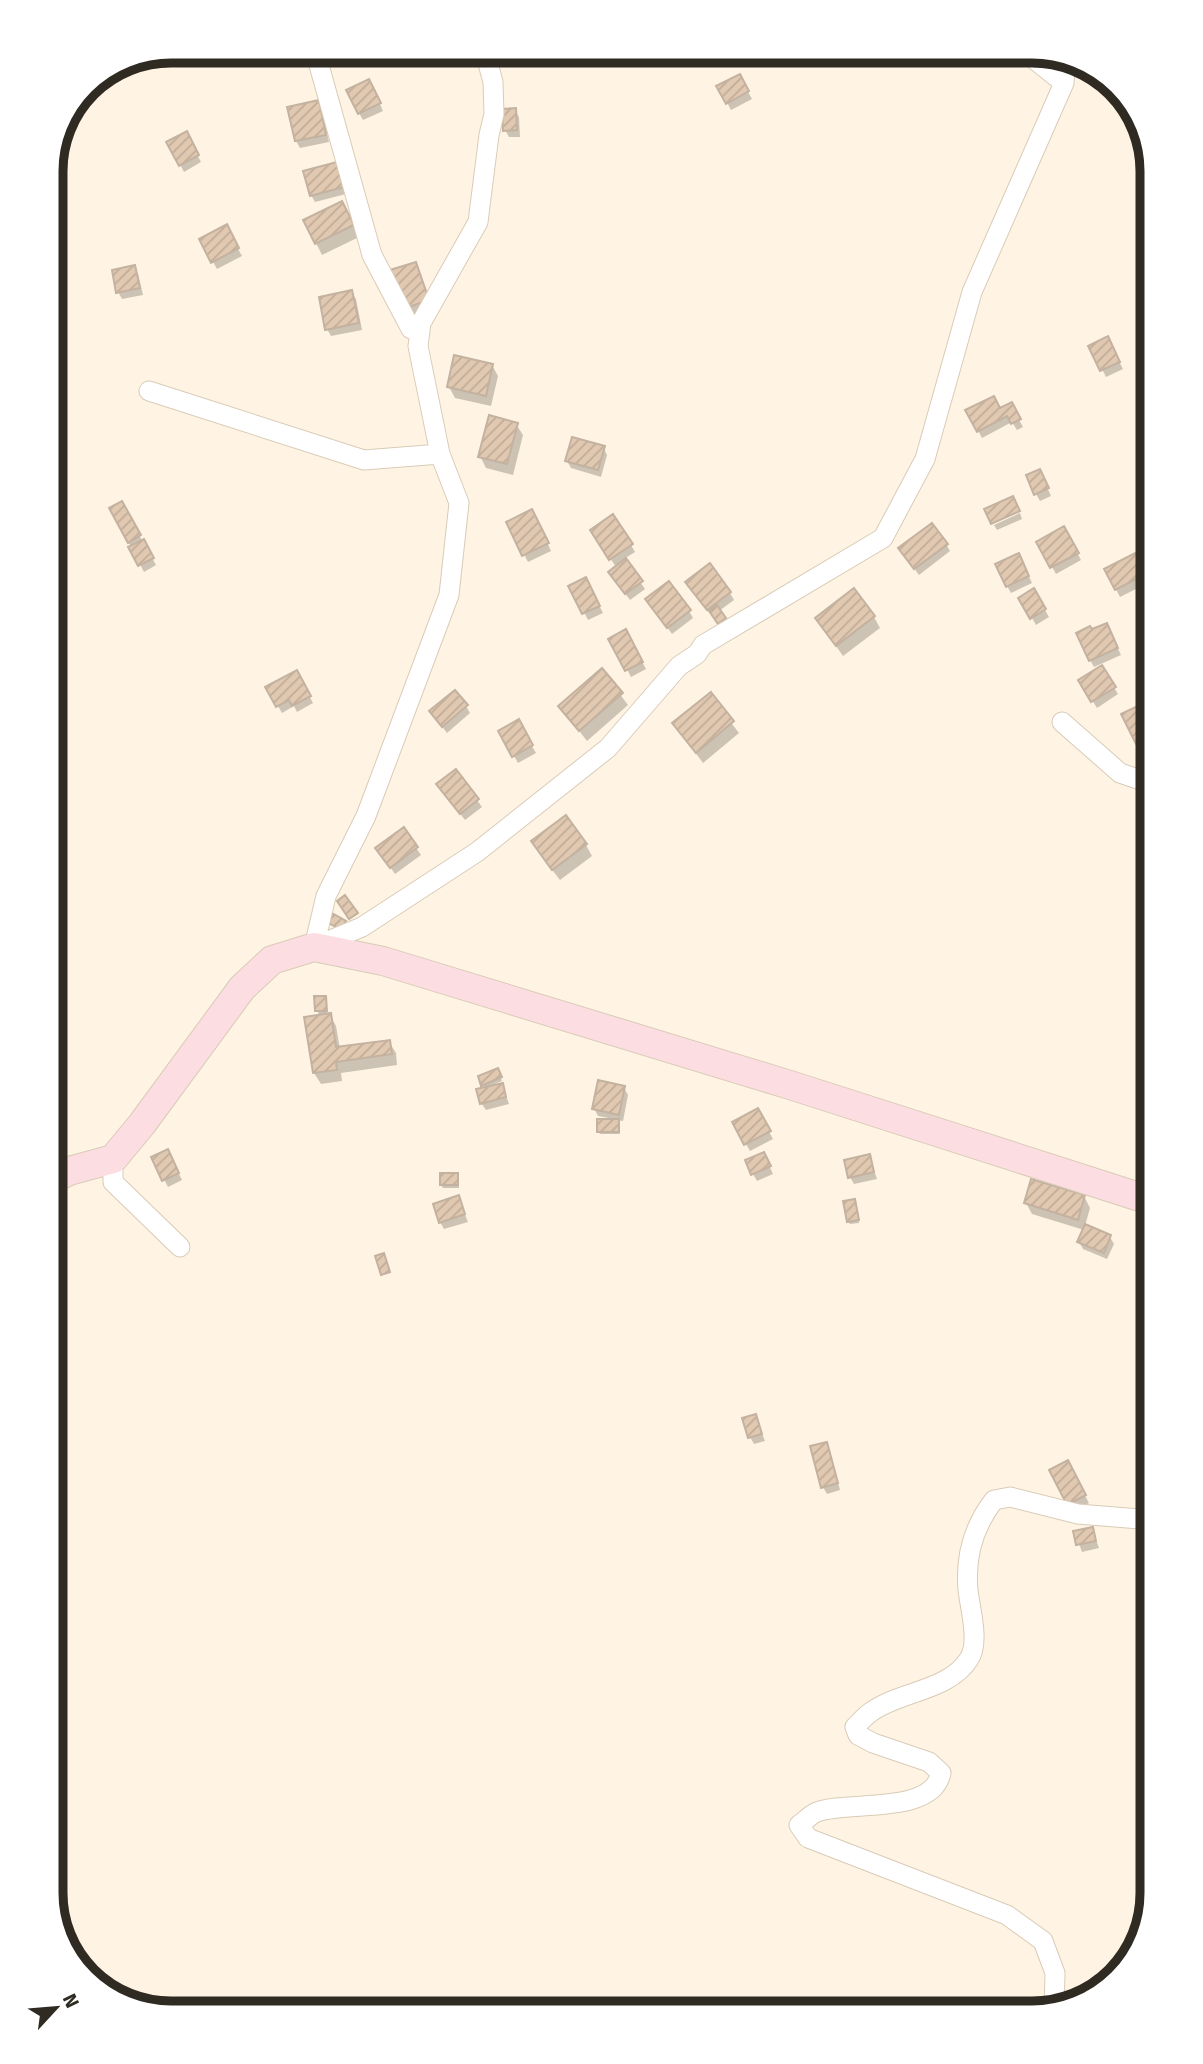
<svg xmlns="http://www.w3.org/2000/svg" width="1203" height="2064" viewBox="0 0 1203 2064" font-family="'Fira Sans',sans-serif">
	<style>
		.shadow { fill: #0003 }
		.building { fill: url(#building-hatch); stroke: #c4b2a0; stroke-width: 2 }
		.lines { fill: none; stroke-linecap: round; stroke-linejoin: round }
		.street-casing { stroke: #d9cbb7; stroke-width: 21 }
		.secondary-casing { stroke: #d9cbb7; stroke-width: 30 }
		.street { stroke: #fff; stroke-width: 19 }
		.secondary { stroke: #fcdde2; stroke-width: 28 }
		.rim { fill: none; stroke: #2f2a22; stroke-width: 9 }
	</style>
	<defs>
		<pattern id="building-hatch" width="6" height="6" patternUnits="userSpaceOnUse" patternTransform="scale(1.75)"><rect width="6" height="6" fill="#e1c8b1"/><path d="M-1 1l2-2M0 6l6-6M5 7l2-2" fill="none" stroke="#c1ac98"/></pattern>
	</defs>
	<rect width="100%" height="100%" fill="#fff4e3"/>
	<path class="shadow" d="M739,76L752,99L731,110L719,87Z
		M373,88L383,111L363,120L359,113Z
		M318,102L322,109L329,142L300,148L296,141Z
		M515,110L519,117L520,137H509L505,130Z
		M186,134L201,162L184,172L169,143Z
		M336,164L346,194L315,202L311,195Z
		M348,214L359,237L322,255L305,221Z
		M226,227L242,256L217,269L201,240Z
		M415,264L431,308L409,315Z
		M134,267L138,274L143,295L122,299L118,292Z
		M351,292L356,299L362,330L331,336L327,329Z
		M1111,346L1123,369L1106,377L1091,347Z
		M492,365L498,376L491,406L455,398L449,387Z
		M1011,405L1023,427L1017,430L1012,422L982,438L968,411L1000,410Z
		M516,424L523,435L513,475L486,468L480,456Z
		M603,447L607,455L601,477L571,468L567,461Z
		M1043,478L1051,496L1040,501L1036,494Z
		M121,503L156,565L144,572L111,509Z
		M1020,513L1022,519L997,530L994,525Z
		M536,518L551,551L528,562L508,523Z
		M1064,529L1081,560L1056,574L1038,542Z
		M596,537L631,545L635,552L624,559L645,589L630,600L614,579L616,567Z
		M946,544L950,551L919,575L905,556Z
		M1140,552L1152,574V605L1142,586L1120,597L1106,570Z
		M1022,562L1032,583L1011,593L1007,586Z
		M571,586H589L603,613L588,620Z
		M692,589L730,593L734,600L719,611L727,622L721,626Z
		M1034,591L1049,617L1036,625L1021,598Z
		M652,606L689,611L693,618L672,634Z
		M874,617L880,628L843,656L817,619Z
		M626,632L646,669L631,677L611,639Z
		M1110,632L1121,655L1094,667L1090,660Z
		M1102,668L1118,694L1097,708L1080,681Z
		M602,670L628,705L587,741L560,706Z
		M296,672L313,703L297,712L294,706L282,713L267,687Z
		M710,695L739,733L703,763L674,724Z
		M1145,704L1152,717V745L1141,750L1123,715Z
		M466,706L470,713L447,733L431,712Z
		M518,722L536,753L518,763L500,731Z
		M456,771L482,807L465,820L443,791Z
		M404,830L421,855L395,874L382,855Z
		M586,845L592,856L560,880L539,853Z
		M325,997L327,1015H330L336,1026L340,1049L389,1042L396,1053L397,1065L341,1073L342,1081L321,1084L314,1073L320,1016L317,1011Z
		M498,1070L502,1081L489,1086L490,1088L502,1085L509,1104L486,1110L481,1103L485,1089L483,1085Z
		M624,1088L628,1095L623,1121L617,1120L620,1134H600L598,1131L614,1119L598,1116L594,1108Z
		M757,1110L773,1139L750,1151L734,1123Z
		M869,1156L877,1179L854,1184L850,1177Z
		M153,1158H171L182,1180L168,1187Z
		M767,1161L773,1174L757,1181L753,1174Z
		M457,1175L459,1188H443L441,1185Z
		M1084,1196L1090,1208L1085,1226L1110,1237L1114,1244L1107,1259L1083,1249L1079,1242L1084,1230L1032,1214L1026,1203Z
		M458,1197L468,1222L444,1229L440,1222Z
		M856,1204L859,1223L850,1224L848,1221Z
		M1152,1259V1288L1146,1285L1142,1278Z
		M755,1416L765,1441L754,1444L750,1437Z
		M826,1444L830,1451L840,1490L827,1494L823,1487Z
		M1067,1462L1089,1503L1073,1511Z
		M1092,1529L1099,1548L1082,1552L1075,1532Z"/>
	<path class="building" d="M740,74L749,91L726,104L716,86Z
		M369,79L381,103L358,114L346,90Z
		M319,100L326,135L295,141L287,107Z
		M516,108L517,130L503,131L502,109Z
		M187,131L199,155L179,166L166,142Z
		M337,162L344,187L310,196L303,171Z
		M342,201L354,225L315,244L303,220Z
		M227,224L239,248L211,263L199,239Z
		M416,262L429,300L403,309L390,270Z
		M135,265L140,288L116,293L112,270Z
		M352,290L359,323L325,330L319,297Z
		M1108,336L1120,362L1100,371L1088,346Z
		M454,355L493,364L486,396L447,387Z
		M994,396L1000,408L1012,402L1021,419L1011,424L1007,416L977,432L965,410Z
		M489,415L518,423L507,464L478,457Z
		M572,437L605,446L598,470L565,461Z
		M1040,469L1049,488L1034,495L1026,475Z
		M1013,496L1020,511L991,524L984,509Z
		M122,501L141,535L128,543L109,508Z
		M532,509L549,543L522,556L506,522Z
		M613,514L633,544L609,560L590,530Z
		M932,523L948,544L914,569L898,548Z
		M1064,526L1079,553L1050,568L1036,542Z
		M144,539L154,558L138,566L128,547Z
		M1141,550L1152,571L1115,590L1104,569Z
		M1019,553L1029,576L1006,587L995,564Z
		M626,558L643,581L625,594L608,572Z
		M710,563L731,592L707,610L685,582Z
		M586,577L600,606L582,614L568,586Z
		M669,581L691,610L667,628L645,599Z
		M1152,581V609L1141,587Z
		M854,588L875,616L836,646L815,618Z
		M1034,588L1046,609L1030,619L1018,598Z
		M717,605L726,618L718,624L709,611Z
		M1107,623L1118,648L1089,661L1076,633L1090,626L1092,629Z
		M626,629L643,662L625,671L608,639Z
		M1102,665L1116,687L1091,702L1078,680Z
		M602,668L623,693L579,731L558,706Z
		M297,670L311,696L292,706L289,700L276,707L265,687Z
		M455,690L468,705L442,727L429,711Z
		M711,692L734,721L696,753L672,723Z
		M1146,702L1152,714V736L1136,744L1121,714Z
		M519,719L533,745L512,757L498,731Z
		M456,769L479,799L460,814L436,784Z
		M566,815L587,844L552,870L531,841Z
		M404,827L418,847L390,868L375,848Z
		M345,895L358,913L349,919L337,901Z
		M332,913L346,921L341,930L327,922Z
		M314,996H326L327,1011H315Z
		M331,1013L336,1047L390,1040L392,1054L336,1062L337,1070L313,1073L304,1017Z
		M498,1068L502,1077L481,1086L478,1076Z
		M598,1080L625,1086L619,1115L592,1109Z
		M503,1083L506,1097L480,1104L476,1089Z
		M758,1108L771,1131L744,1145L732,1122Z
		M597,1119H619V1132H597Z
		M168,1149L179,1173L162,1181L151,1157Z
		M764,1152L771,1166L751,1175L745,1160Z
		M870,1154L874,1172L848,1178L844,1160Z
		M440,1173H458V1185H440Z
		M1031,1179L1085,1195L1078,1220L1024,1203Z
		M459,1195L465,1214L439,1223L433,1204Z
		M855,1199L859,1220L847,1222L843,1201Z
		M1085,1224L1111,1235L1104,1253L1077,1242Z
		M384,1253L390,1272L381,1275L375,1256Z
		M1151,1257L1152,1258V1284L1140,1278Z
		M756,1414L762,1434L748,1438L742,1418Z
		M827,1442L838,1483L821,1488L810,1446Z
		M1068,1460L1086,1495L1067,1505L1049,1470Z
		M1093,1527L1096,1541L1076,1545L1073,1531Z"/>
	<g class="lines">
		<defs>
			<path id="street" d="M1024,51L1064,83
				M486,56L493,82L494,114L489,135L478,222L421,323L418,346L440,454L459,503L449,595L366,816L326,896L314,947L362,927L477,852L608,748L679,666L697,654L703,645L883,538L925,459L972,292L1064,83L1066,60
				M317,58L372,255L411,329L421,323
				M149,391L364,460L440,454
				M1062,722L1120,773L1152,784
				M113,1159V1182L180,1247
				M1054,2008L1055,1973L1043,1941L1007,1915L808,1838L799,1825C805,1821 811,1814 817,1812C847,1800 932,1816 941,1773L929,1762L873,1743L858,1735L855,1727C860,1722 865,1716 871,1712C900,1691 949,1691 969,1659C980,1643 970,1608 968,1590C965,1557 974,1526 994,1500L1010,1497L1078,1514L1152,1520"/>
			<path id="secondary" d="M51,1180L69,1171L113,1159L142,1124L242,988L272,960L314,947L383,961L790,1085L1152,1201"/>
		</defs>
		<use href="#street" class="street-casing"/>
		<use href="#secondary" class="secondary-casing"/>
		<use href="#street" class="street"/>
		<use href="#secondary" class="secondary"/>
	</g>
	<path d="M0 0H1203V2064H0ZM171 63H1032A108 108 0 0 1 1140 171V1893A108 108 0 0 1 1032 2001H171A108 108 0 0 1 63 1893V171A108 108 0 0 1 171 63Z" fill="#fff" fill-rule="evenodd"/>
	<path class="rim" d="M171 63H1032A108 108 0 0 1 1140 171V1893A108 108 0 0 1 1032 2001H171A108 108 0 0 1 63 1893V171A108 108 0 0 1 171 63Z"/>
	<g transform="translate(56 2008) rotate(64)" stroke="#ffffff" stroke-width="5" paint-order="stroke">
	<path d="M0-5L12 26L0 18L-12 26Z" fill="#2f2a22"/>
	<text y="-10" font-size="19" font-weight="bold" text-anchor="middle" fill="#2f2a22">N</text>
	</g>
</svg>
